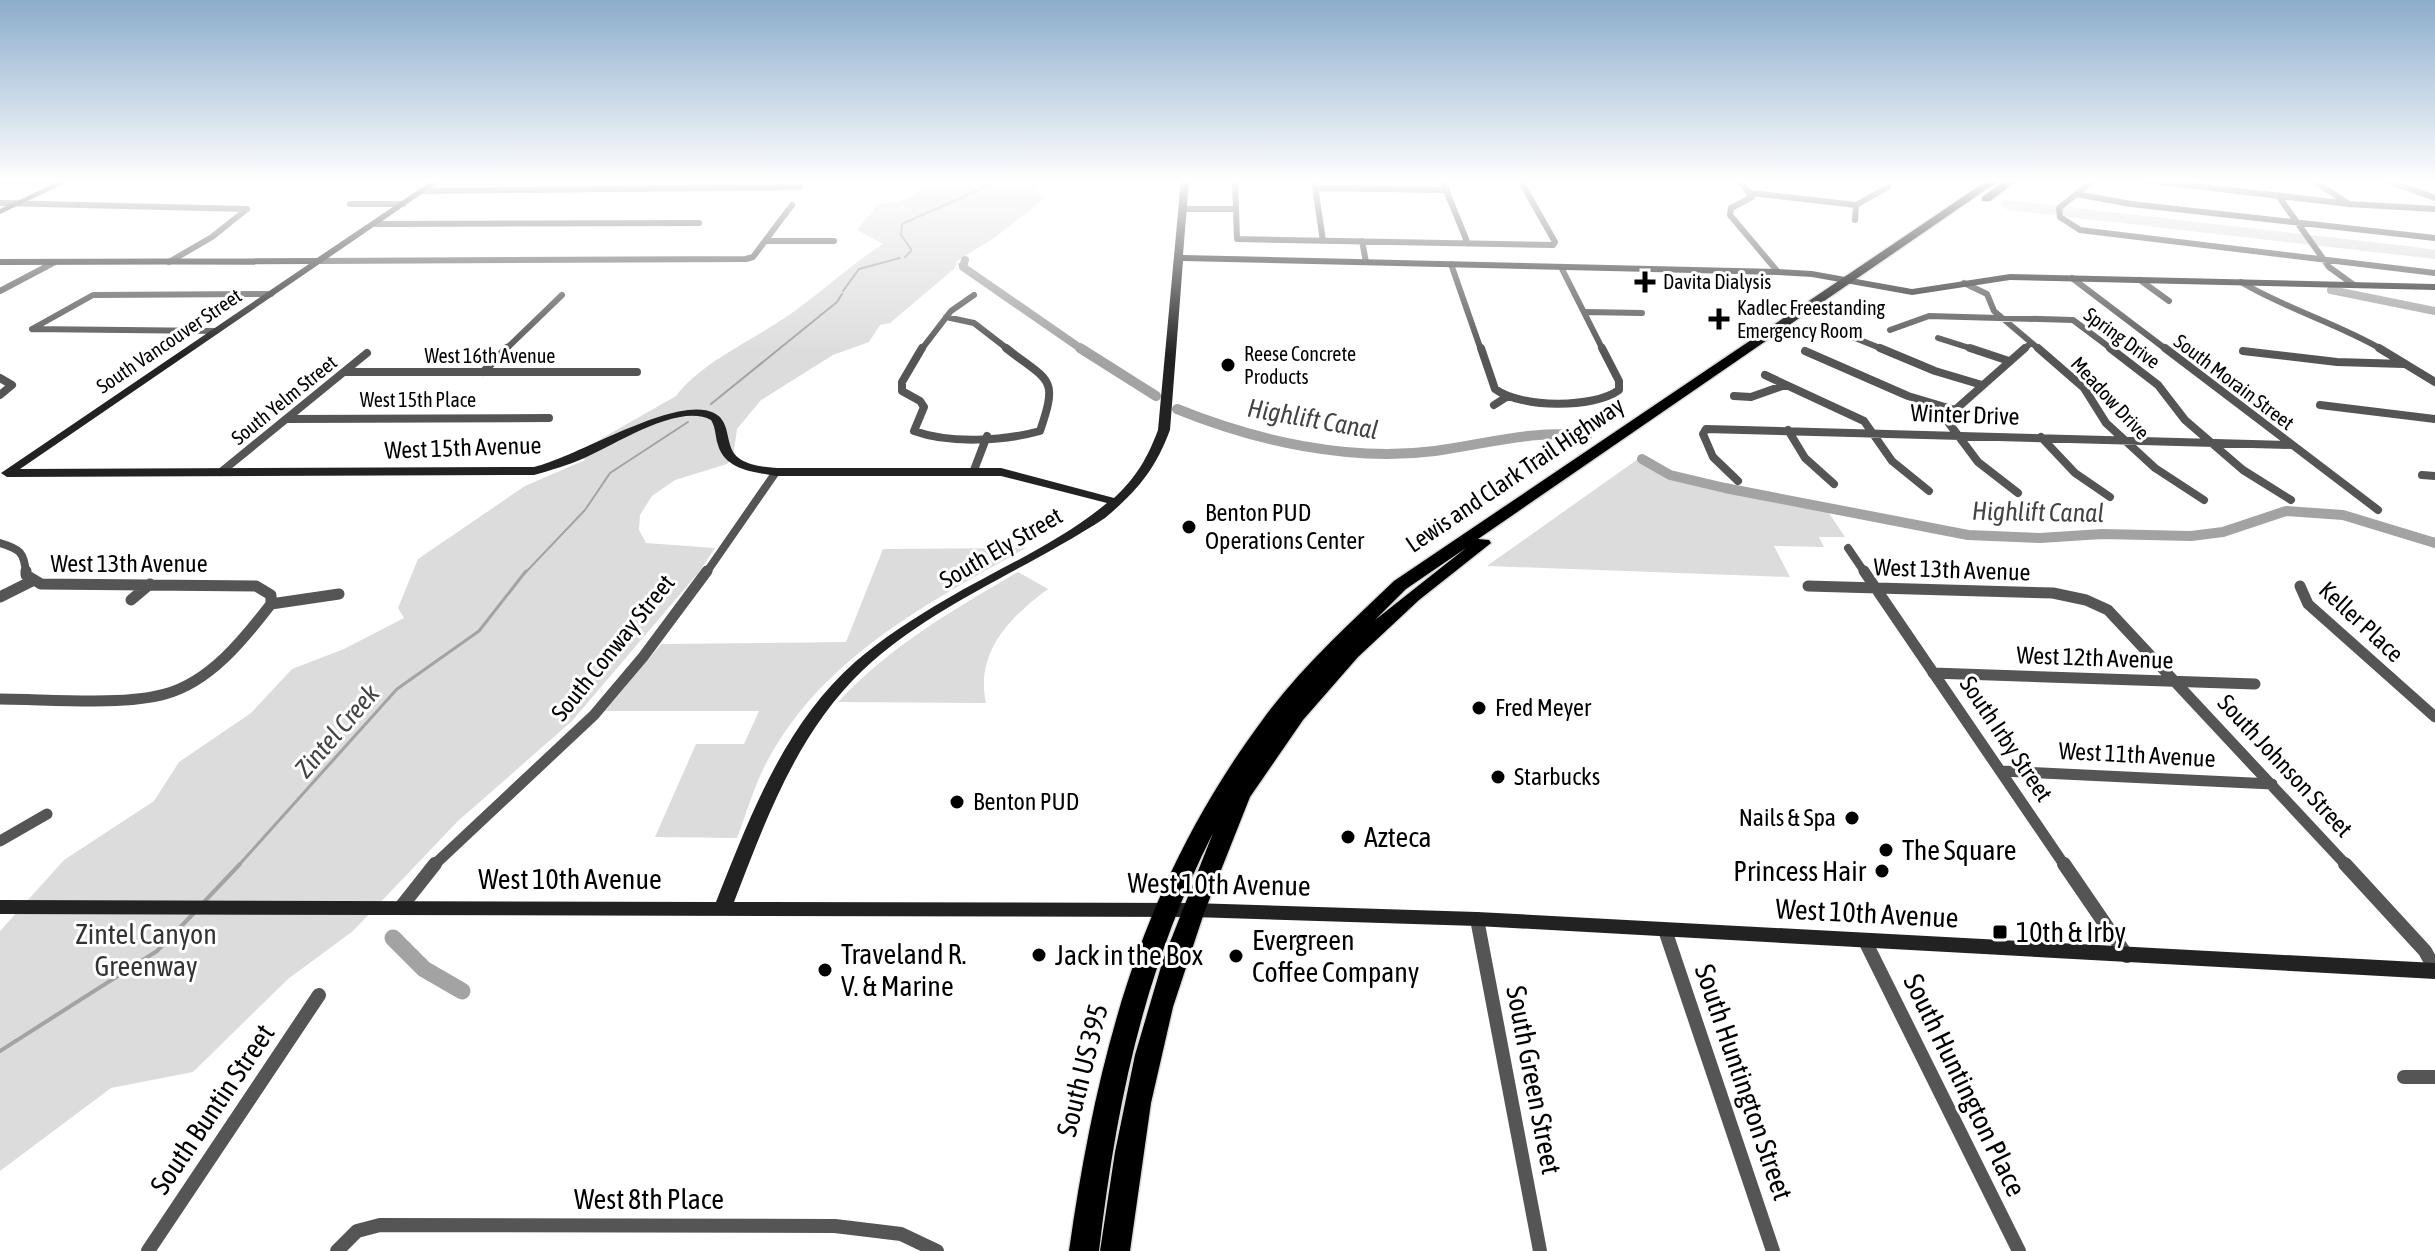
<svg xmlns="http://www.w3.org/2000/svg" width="2435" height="1251" viewBox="0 0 2435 1251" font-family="'Asap Condensed',sans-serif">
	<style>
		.green { fill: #dcdcdc }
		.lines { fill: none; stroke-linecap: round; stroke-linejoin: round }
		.stream-far2 { stroke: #a3a3a3; stroke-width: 2 }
		.stream-far1 { stroke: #a3a3a3; stroke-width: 3 }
		.stream { stroke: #a3a3a3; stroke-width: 4 }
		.canal-far2 { stroke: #a3a3a3; stroke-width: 8 }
		.canal-far1 { stroke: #a3a3a3; stroke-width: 10 }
		.canal { stroke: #a3a3a3; stroke-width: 17 }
		.highway-casing { stroke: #dbdbdb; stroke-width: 3 }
		.street-far3 { stroke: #555; stroke-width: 6 }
		.street-far2 { stroke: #555; stroke-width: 8 }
		.street-far1 { stroke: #555; stroke-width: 11 }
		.street { stroke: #555; stroke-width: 14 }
		.secondary { fill: #222; fill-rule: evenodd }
		.highway { fill: #000; fill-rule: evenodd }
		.poi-dot { fill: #000; stroke: #fff; stroke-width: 3 }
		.labels { text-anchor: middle; stroke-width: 6; stroke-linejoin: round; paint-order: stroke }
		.far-poi-label { font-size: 20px; fill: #000; stroke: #fff; text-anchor: start }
		.far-street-label { font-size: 20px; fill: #000; stroke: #fff }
		.street-label { font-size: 24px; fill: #000; stroke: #fff }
		.poi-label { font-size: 24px; fill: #000; stroke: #fff; text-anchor: start }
		.water-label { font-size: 26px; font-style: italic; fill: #444; stroke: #fff }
		.near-poi-label { font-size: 28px; fill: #000; stroke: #fff; text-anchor: start }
		.near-street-label { font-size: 28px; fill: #000; stroke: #fff }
		.near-park-label { font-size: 28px; fill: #333; stroke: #fff }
	</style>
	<rect width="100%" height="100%" fill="#fff"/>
	<path class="green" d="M948,180H1056L1034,189L1046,197L997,236L957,261L955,268L890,323L880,325L869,342L833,355L761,400L737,429L733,457L727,464L675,480L652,496L640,515L639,530L646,543L715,548L699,572L572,721L458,821L353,931L288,979L193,1072L111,1088L0,1171V931L64,860L154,801L179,762L251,713L292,669L344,649L404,618L398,608L418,559L525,486L585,460L576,453L676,396C701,363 749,342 783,319C818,296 847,267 883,244L857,230L878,204C912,203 917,189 948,180Z
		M2005,200L2407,246L2435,250V259L2008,210L2000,204Z
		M1638,459L1667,476L1686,482L1827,510L1845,537H1819L1824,547L1774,546L1790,577L1487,566Z
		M1026,548C928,603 825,656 769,758C755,783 747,812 737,838L655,837L696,744H744L759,711H605L661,644L846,642L883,549Z
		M1018,572L1048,589C1010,617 975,652 986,703L838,702C890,646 953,610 1018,572Z"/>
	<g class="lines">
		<path class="stream-far2" d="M911,249L901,235L902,224L1001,180
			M905,257L911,251
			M959,264L963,267
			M843,291L859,269L900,258
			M711,404L837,302L842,294
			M525,573L585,510L610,473L688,422"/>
		<path class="stream-far1" d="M238,866L397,689L479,631L526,571"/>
		<path class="stream" d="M203,903L240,864
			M0,1051L157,951L195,912"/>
		<path class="canal-far2" d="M965,260L963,267L1083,350
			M2331,290L2435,311"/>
		<path class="canal-far1" d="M1080,348L1156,396
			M1177,409C1256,441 1349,462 1435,451C1487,444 1534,429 1587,436
			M1642,459L1670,475L1725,488L1968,535L2040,538L2102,534L2191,536L2223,532L2286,511L2343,515L2435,543"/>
		<path class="canal" d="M393,938L424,969L462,991"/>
		<defs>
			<path id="highway" d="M1988,180H2000L1478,539L1489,540L1491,543L1419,600L1358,657L1303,720L1250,797L1204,913L1173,1007L1151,1103L1130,1251H1100L1115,1152L1135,1055L1163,960L1213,833C1144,970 1117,1100 1099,1251H1069C1097,1055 1141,884 1261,722C1299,669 1347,626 1394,581ZM1466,548L1375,620L1321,674L1406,589Z
				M2006,180H2018L1990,201H1982V197Z"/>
		</defs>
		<use href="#highway" class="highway-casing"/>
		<path class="street-far3" d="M1235,180L1237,239L1553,245L1555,242L1520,180
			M1314,180L1323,241
			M1442,180L1468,244
			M1739,180L1752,197L1731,208L1730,215L1778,272
			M2094,180L2059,208L2060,217L2080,230L2435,273
			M2144,180L2349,204L2435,209
			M2312,180L2349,204
			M2385,180L2435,198
			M0,181H66
			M1316,188L1447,190
			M423,191L801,187
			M1751,193L1856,205
			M2076,194L2131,204L2435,238
			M2279,197L2329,267L2354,285
			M0,203L247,209
			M350,204H403
			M1182,209H1236
			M1855,220L1856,205L1888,187L1890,180
			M375,224L699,223
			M765,241H834
			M1362,241L1366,262
			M318,261L746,259L753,257L792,205
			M169,262L212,237L247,209
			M1451,264L1481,350
			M1561,267L1603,350
			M2072,278L2167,350
			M2140,280L2169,301
			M2241,282C2286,309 2337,323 2383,350
			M1964,283L1987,294L1994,311L2040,350
			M0,291L55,262
			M1586,312L1642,313
			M946,317L974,323L1009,350
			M32,329L93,295L271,294
			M32,329L216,331
			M1890,330L1929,316L2073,320L2113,350
			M1850,336L1885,350
			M1938,338L1976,350
			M505,350L562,295
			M921,350L951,311L974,295
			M2023,350L2031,343"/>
		<path class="street-far2" d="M922,348L902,382V391L920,401L924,407L914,431C950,444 1004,441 1040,431C1059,376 1049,382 1006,348
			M1481,348L1495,389C1521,408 1593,409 1619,390V381L1602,348
			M1880,348L1935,371L1982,385
			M1970,348L2009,361
			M2038,348L2084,388L2106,423L2155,468L2204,500
			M2110,348L2158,385L2185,420L2243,470L2291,500
			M2165,348L2378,510
			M2379,348L2435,382
			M1805,351L1908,396L1955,410
			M2243,351L2337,362L2404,364
			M344,372H637
			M483,372L507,348
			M1765,375L1864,421L1892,461L1929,491
			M0,378L12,385L0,395
			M1734,396L1751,397L1785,385
			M1494,405L1505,398
			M2320,405L2435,419
			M287,419L549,418
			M1788,430L1805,458L1834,484
			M2041,437L2075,473L2110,497
			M974,470L987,436
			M221,472L367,353
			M2422,475L2435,476
			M1738,481L1713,457L1703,434L1706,429L2291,445
			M2018,493L1978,462L1948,422L1955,410L2025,348
			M0,543C20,549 24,552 26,573
			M1848,548L1865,573
			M706,573L776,472"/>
		<path class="street-far1" d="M26,571V575L41,584L256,586L271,595V604
			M1864,571L2065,866
			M1808,586L2053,593L2086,600L2108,610L2347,866
			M2300,586L2308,604L2435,717
			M0,597L32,581
			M131,600L150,584
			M271,604L339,594
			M1933,673L2255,684
			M0,699C46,699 123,706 165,694C210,682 244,639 271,604
			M2001,771L2272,784
			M0,841L47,814
			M433,866L594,715L643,657L707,571"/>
		<path class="street" d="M2064,864L2127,956
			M2345,864L2425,951L2435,969
			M401,907L435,864
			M1477,919L1540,1251
			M1665,930L1773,1251
			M1865,941L2019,1251
			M2404,1077H2435
			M148,1251L319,995
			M337,1251L357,1231L380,1225L835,1226L901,1234L937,1251"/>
		<path class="secondary" d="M62,180H72L0,214V209Z
			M433,180H442L20,469L534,467C577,457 677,394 714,413C733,422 723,448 740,459C751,466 764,467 776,468H1001L1114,498C1136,478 1148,457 1158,430L1181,180H1189L1183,255L1778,269L1812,271L1912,289L2010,274L2435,284V290L2010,280L1912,295L1812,277L1778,275L1183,261L1170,430C1155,470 1137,491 1105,518C1026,570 932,605 863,670C797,733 766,819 734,902L1192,903L1477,912L2435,963V979L1477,926L1192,917L0,914V900L716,902C750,816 784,725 855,662C883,638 914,618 945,600C999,568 1059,543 1107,503L1001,476H776C754,472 725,470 718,445C715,436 716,428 711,420C679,402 613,446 582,459C566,466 551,470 534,475L7,477L1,473L309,264L0,265V259L317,258Z"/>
		<use href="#highway" class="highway"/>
	</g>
	<linearGradient id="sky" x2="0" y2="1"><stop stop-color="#8cadcc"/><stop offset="0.51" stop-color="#fff"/><stop offset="1" stop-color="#fff" stop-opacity="0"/></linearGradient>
	<rect width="2435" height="355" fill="url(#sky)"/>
	<g class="poi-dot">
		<path d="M1641 270h8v8h8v8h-8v8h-8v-8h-8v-8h8z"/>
		<path d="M1715 307h8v8h8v8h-8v8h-8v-8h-8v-8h8z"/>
		<circle cx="1228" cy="365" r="8"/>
		<circle cx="1189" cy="527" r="8"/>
		<circle cx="1479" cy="708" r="8"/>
		<circle cx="1498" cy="777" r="8"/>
		<circle cx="957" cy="802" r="8"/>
		<circle cx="1852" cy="818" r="8"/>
		<circle cx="1348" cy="837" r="8"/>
		<circle cx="1886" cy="850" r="8"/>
		<circle cx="1882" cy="871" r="8"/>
		<rect x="1992" y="924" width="16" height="16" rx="4"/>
		<circle cx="1039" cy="955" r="8"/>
		<circle cx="1236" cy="956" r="8"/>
		<circle cx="825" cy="970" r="8"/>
	</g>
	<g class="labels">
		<g class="far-poi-label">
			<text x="1663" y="289">Davita Dialysis</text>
			<text x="1737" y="315">Kadlec Freestanding<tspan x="1737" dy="23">Emergency Room</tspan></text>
			<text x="1244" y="361">Reese Concrete<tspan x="1244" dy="23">Products</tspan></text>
		</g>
		<g class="far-street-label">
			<text transform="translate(2122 338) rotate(36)" y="7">Spring Drive</text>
			<text transform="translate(169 341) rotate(-34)" y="7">South Vancouver Street</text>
			<text x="490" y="363">West 16th Avenue</text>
			<text transform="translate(2234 382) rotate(37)" y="7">South Morain Street</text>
			<text transform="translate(2110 398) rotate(47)" y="7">Meadow Drive</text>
			<text transform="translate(284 400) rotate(-39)" y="7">South Yelm Street</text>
			<text x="418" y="407">West 15th Place</text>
		</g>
		<g class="street-label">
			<text transform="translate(1965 415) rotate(2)" y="8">Winter Drive</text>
			<text transform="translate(463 448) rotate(-2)" y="8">West 15th Avenue</text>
			<text transform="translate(1515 475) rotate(-34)" y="8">Lewis and Clark Trail Highway</text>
			<text transform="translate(1001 548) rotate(-30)" y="8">South Ely Street</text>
			<text x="129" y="572">West 13th Avenue</text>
			<text transform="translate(1952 570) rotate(2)" y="8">West 13th Avenue</text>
			<text transform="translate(2361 622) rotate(43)" y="8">Keller Place</text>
			<text transform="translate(613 648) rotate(-51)" y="8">South Conway Street</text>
			<text transform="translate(2095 658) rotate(2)" y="8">West 12th Avenue</text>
			<text transform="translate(2006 739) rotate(56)" y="8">South Irby Street</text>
			<text transform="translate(2137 755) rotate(3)" y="8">West 11th Avenue</text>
			<text transform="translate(2285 766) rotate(47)" y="8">South Johnson Street</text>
		</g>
		<g class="poi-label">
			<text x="1205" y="521">Benton PUD<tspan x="1205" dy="28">Operations Center</tspan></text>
			<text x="1495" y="716">Fred Meyer</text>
			<text x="1514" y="785">Starbucks</text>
			<text x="973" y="810">Benton PUD</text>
			<text x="1836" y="826" text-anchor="end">Nails &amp; Spa</text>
		</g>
		<g class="water-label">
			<text transform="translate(1313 419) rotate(10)" y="9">Highlift Canal</text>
			<text transform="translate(2038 512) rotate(1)" y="9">Highlift Canal</text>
			<text transform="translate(337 731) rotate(-49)" y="9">Zintel Creek</text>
		</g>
		<g class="near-poi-label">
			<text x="1364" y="847">Azteca</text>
			<text x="1902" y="860">The Square</text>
			<text x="1866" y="881" text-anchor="end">Princess Hair</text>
			<text x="2016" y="942">10th &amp; Irby</text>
			<text x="1252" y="950">Evergreen<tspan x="1252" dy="32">Coffee Company</tspan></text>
			<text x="841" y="964">Traveland R.<tspan x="841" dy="32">V. &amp; Marine</tspan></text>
			<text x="1055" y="965">Jack in the Box</text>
		</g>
		<g class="near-street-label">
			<text x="570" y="889">West 10th Avenue</text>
			<text transform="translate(1219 884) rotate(1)" y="10">West 10th Avenue</text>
			<text transform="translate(1867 913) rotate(3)" y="10">West 10th Avenue</text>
			<text transform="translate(1082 1070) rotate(-76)" y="10">South US 395</text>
			<text transform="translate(1534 1080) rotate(79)" y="10">South Green Street</text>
			<text transform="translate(1744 1082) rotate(71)" y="10">South Huntington Street</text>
			<text transform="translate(1965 1085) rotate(64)" y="10">South Huntington Place</text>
			<text transform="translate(212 1109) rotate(-56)" y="10">South Buntin Street</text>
			<text x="649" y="1209">West 8th Place</text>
		</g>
		<g class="near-park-label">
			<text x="146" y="944">Zintel Canyon<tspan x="146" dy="32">Greenway</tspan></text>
		</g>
	</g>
</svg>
